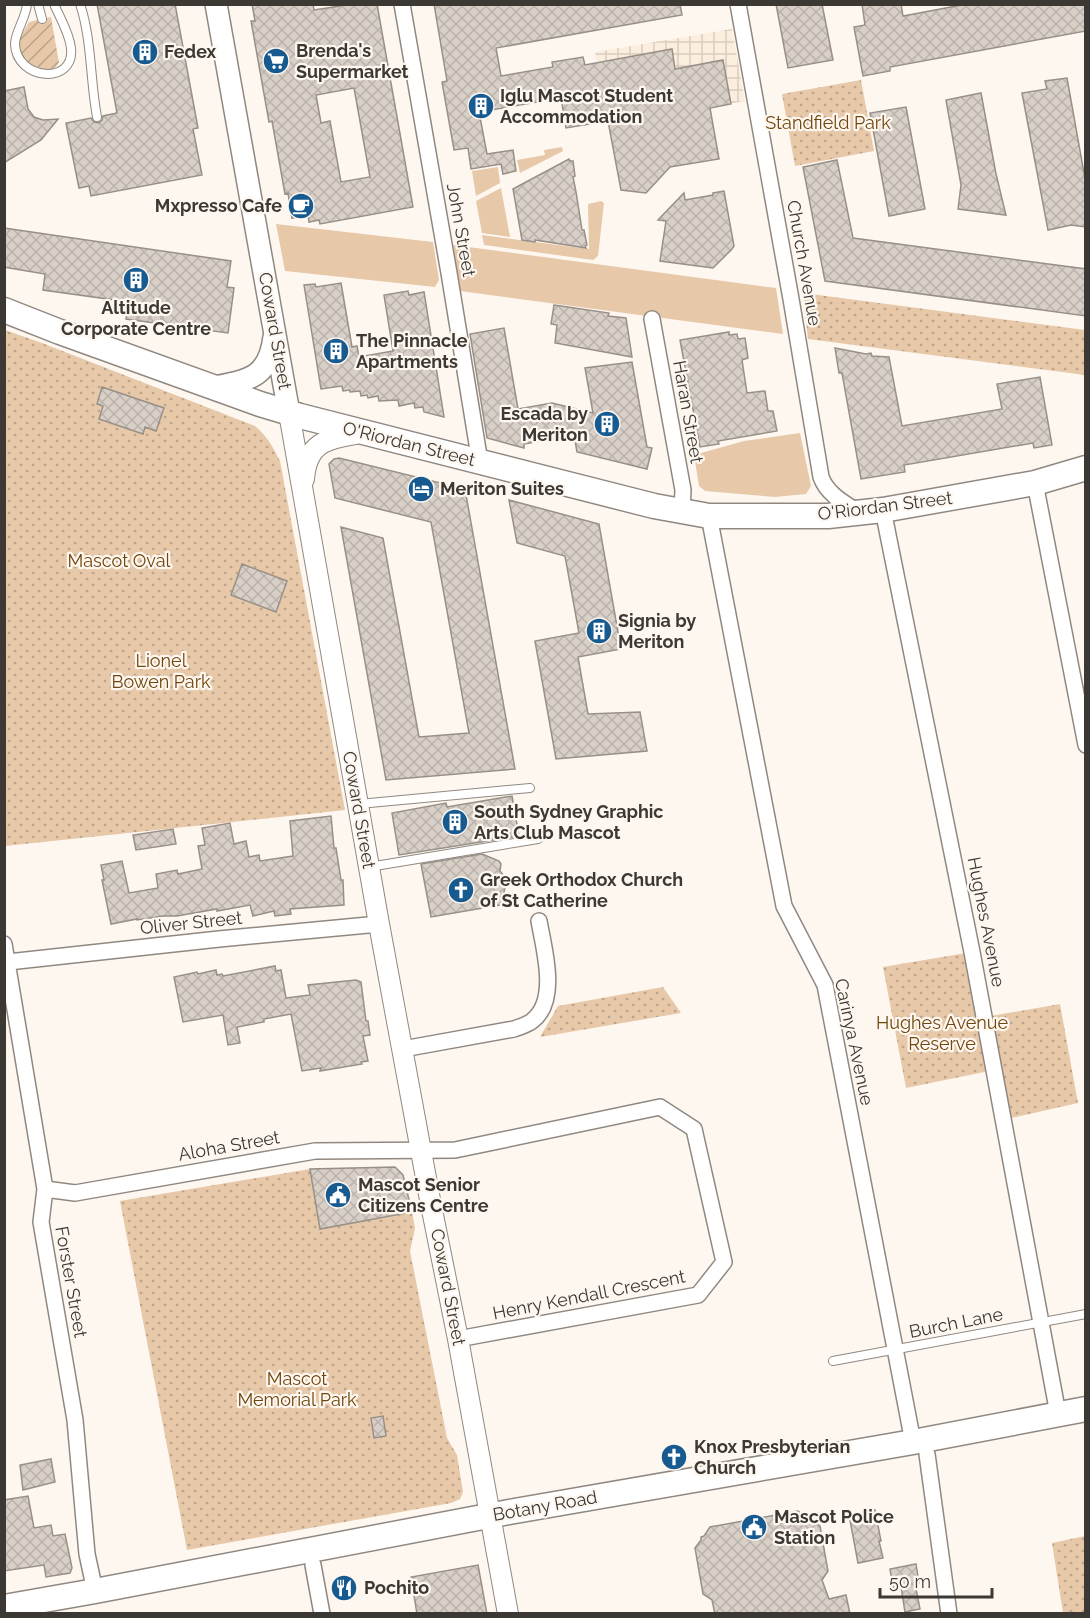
<svg xmlns="http://www.w3.org/2000/svg" width="1090" height="1618" viewBox="0 0 1090 1618" font-family="Raleway,sans-serif">
	<style>
		.industrial { fill: url(#industrial-grid) }
		.grass { fill: #e7c8a8 }
		.park { fill: url(#park-dots) }
		.garden { fill: url(#garden-furrows) }
		.building { fill: url(#building-cross-hatch); stroke: #989087; stroke-width: 1.5; fill-rule: evenodd }
		.lines { fill: none; stroke-linecap: round; stroke-linejoin: round }
		.service-casing { stroke: #908880; stroke-width: 10 }
		.minor-casing { stroke: #908880; stroke-width: 18 }
		.tertiary-casing { stroke: #908880; stroke-width: 22 }
		.secondary-casing { stroke: #908880; stroke-width: 24 }
		.primary-casing { stroke: #908880; stroke-width: 27 }
		.service { stroke: #fff; stroke-width: 8 }
		.minor { stroke: #fff; stroke-width: 15 }
		.tertiary { stroke: #fff; stroke-width: 20 }
		.secondary { stroke: #fff; stroke-width: 21 }
		.primary { stroke: #fff; stroke-width: 24 }
		.labels { text-anchor: middle; stroke-width: 4.5; stroke-linejoin: round; paint-order: stroke }
		.poi-label { font-size: 18px; font-weight: bold; fill: #3c3935; stroke: #fef7f0; text-anchor: start }
		.park-label { font-size: 18px; fill: #71460e; stroke: #fef7f0 }
		.street-label { font-size: 18px; fill: #3c3935; stroke: #fef7f0 }
	</style>
	<defs>
		<pattern id="industrial-grid" width="8" height="8" patternUnits="userSpaceOnUse" patternTransform="scale(1.5)"><rect width="8" height="8" fill="#fceedf"/><path d="M0 4h8M4 0v8" fill="none" stroke="#d9cdc0"/></pattern>
		<pattern id="park-dots" width="8" height="8" patternUnits="userSpaceOnUse" patternTransform="scale(1.5)"><rect width="8" height="8" fill="#e7c8a8"/><path d="M2 2h.1M6 6h.1" fill="none" stroke="#bca38a" stroke-width="1.8" stroke-linecap="round"/></pattern>
		<pattern id="garden-furrows" width="10" height="10" patternUnits="userSpaceOnUse" patternTransform="scale(1.5)"><rect width="10" height="10" fill="#e7c8a8"/><path d="M-1 1l2-2M0 10L10 0M9 11l2-2" fill="none" stroke="#bca38a"/></pattern>
		<pattern id="building-cross-hatch" width="8" height="8" patternUnits="userSpaceOnUse" patternTransform="scale(1.5)"><rect width="8" height="8" fill="#d8cfc7"/><path d="M0 0l8 8M0 8l8-8" fill="none" stroke="#bab2ac"/></pattern>
	</defs>
	<rect width="100%" height="100%" fill="#fef7f0"/>
	<path class="industrial" d="M732,29L745,101L608,125L595,52Z"/>
	<path class="grass" d="M562,147L563,151L520,173L517,160L545,155L544,150Z
		M498,167L500,183L476,196L472,171Z
		M501,188L510,237L482,233L476,201Z
		M601,201L604,203L598,256L593,260L484,245L482,235L589,249L588,204Z
		M276,224L433,242L439,280L435,287L285,271Z
		M453,245L776,288L783,334L460,291Z
		M800,433L811,486L806,494L775,497L705,491L699,486L694,455L744,441Z"/>
	<path class="park" d="M861,80L874,151L795,166L782,94Z
		M803,293L1085,330V375L808,339Z
		M5,330L42,343L255,426C267,436 273,447 280,461L345,810L5,846Z
		M972,952L985,1017L1060,1004L1078,1103L1003,1120L994,1070L906,1088L883,967Z
		M663,987L681,1013L540,1037L558,1006Z
		M310,1169L320,1229L412,1212L415,1228L410,1251L447,1438L457,1455L463,1492L460,1499L451,1503L187,1550L120,1201Z
		M1085,1536V1613H1063L1052,1543Z"/>
	<path class="garden" d="M51,17L59,63L55,68C39,73 20,63 19,45C19,37 25,29 29,22Z"/>
	<path class="building" d="M97,4H175L198,128L193,129L202,175L91,196L89,186L79,188L66,123L91,118L94,122L99,123L102,120L103,116L117,113Z
		M252,4H313L314,10L340,6V4H377L413,207L320,224L319,220L309,222L308,215L292,218L288,193L285,194L272,121L269,122L251,21H255ZM354,88L370,177L341,182L330,121L321,123L316,95Z
		M434,4H680L682,15L496,48L501,76L553,67L552,62L583,57L585,65L672,49L675,69L723,60L731,104L710,108L719,159L670,167L646,193L621,190L608,121L566,128L561,98L479,112L487,154L513,150L516,171L503,174L501,164L471,169L468,148L454,150L442,82L447,81Z
		M776,4H822L833,60L788,68Z
		M862,4H901L903,16L967,4H1086V31L890,67V71L863,76L854,27L865,25Z
		M1067,78L1086,184V227L1071,225L1048,230L1022,93L1047,89L1045,81Z
		M24,87L28,109L34,117L43,120L58,119L41,140L4,163V91Z
		M981,93L996,174L1006,215L958,209L961,185L946,100Z
		M906,107L925,209L889,216L870,113Z
		M569,159L570,161H573L575,176L573,177L576,192L582,230H584L587,245L585,246L586,248L535,240V242L522,240L513,189Z
		M837,160L853,238L1086,269V316L825,281L803,167Z
		M724,191L734,246L732,249L713,268L660,261L666,221L658,220L684,193L685,200L713,195V193Z
		M4,228L231,261L227,287L234,288L228,333L126,319L129,302L43,290L45,274L4,267Z
		M341,283L352,347L357,346L359,357L393,351L384,295L408,291L409,295L424,292L444,417L424,412L423,407L415,408L414,403L399,406L398,400L379,401L378,396L368,398L367,395L361,396L360,391L350,392V390L343,391L342,386L321,389L304,285L315,284L316,287Z
		M554,305L609,313L608,316L626,318L632,357L555,343L557,325L551,324Z
		M504,328L518,409L552,403L593,413L585,368L632,362L647,447L652,448L647,469L577,452L574,435L524,444V448L487,438L470,334Z
		M729,332V335L737,334L738,339L745,338L748,358L742,360L747,393L765,391L768,411H773L777,431L718,441L719,444L700,447L680,340Z
		M835,348L866,354L871,353L872,356L889,357L902,426L1002,409L997,384L1040,377L1052,445L1034,448L1033,443L904,465L905,472L861,479L842,373H839Z
		M102,387L164,408L156,431L145,427L143,434L99,419L103,406L97,404Z
		M339,458L465,489L515,769L386,780L341,527L383,538L419,737L469,733L431,522L335,498L329,464L334,459Z
		M509,500L599,524L621,649L578,657L588,714L640,712L647,751L556,759L535,641L579,633L565,556L517,543Z
		M242,564L287,581L276,612L231,595Z
		M512,796L519,836L399,855L392,813L446,803L447,807Z
		M331,816L334,848H336L341,880H343L344,905L290,909L291,914L275,916L274,911L253,916L250,905L217,911V909L177,916H163L137,920V919L111,924L102,880H104L101,865L122,861L129,893L158,888L156,874L177,870L178,874L202,869L198,846L205,845L202,828L230,823L234,844L246,841L249,857L259,855L260,861L293,856L290,821Z
		M173,829L176,844L136,850L133,835Z
		M482,854L499,861L501,864L500,871L505,877L506,884L504,892L507,899L506,904L431,917L421,864Z
		M275,966L276,971L281,970L286,998L310,995L308,985L356,980L361,982L366,1021H368L370,1035L363,1036L368,1061L361,1062L362,1064L320,1071L321,1068L302,1071L291,1014L264,1019V1022L237,1027L240,1043L228,1045L223,1015L183,1022L174,977L197,972L198,974L216,970L217,975L222,974L223,976Z
		M395,1167L403,1175L412,1212L320,1229L310,1169Z
		M383,1416L386,1436L374,1438L371,1418Z
		M51,1459L55,1482L23,1490L20,1465Z
		M28,1496L34,1528L51,1525L53,1536L65,1534L72,1568L70,1573L46,1577L44,1565L4,1571V1500Z
		M875,1510L881,1541H879L883,1558L858,1563L849,1515Z
		M798,1511L820,1526L828,1571L822,1580L829,1599L846,1595L850,1614H715L712,1600L703,1594L695,1548L701,1540V1537L704,1536L710,1527Z
		M916,1564L919,1583L915,1584L920,1609L905,1612L901,1587L893,1588L890,1569Z
		M478,1565L487,1614H417L411,1577Z"/>
	<g class="lines">
		<defs>
			<path id="service" d="M27,4C26,18 15,32 15,44C16,80 75,86 71,48C69,32 60,18 54,4
				M38,4L42,19
				M80,4C92,40 90,80 97,117
				M359,804L530,788
				M369,867L538,839
				M833,1361L1086,1314"/>
			<path id="minor" d="M402,4L449,273L480,462
				M738,4L791,299L821,477C827,494 844,503 858,512
				M652,319L683,490L682,512
				M1035,483L1086,745
				M883,510L972,952L1058,1414
				M709,516L784,906L825,985L913,1442
				M4,944L45,1189L41,1222L75,1420L87,1554L95,1591
				M8,962L219,939L379,924
				M403,1049L514,1029C519,1027 527,1025 532,1021C559,1001 544,949 539,921
				M45,1189L75,1193L315,1151L455,1150L660,1107L694,1129L724,1262L698,1295L458,1339
				M927,1454L949,1614
				M313,1565L322,1614"/>
			<path id="tertiary" d="M289,413L379,924L431,1205L458,1339L508,1614
				M304,479C307,441 328,439 360,433"/>
			<path id="secondary" d="M216,4L289,413
				M215,387C250,380 269,377 274,337"/>
			<path id="primary" d="M4,310L60,332L260,404L300,416L654,506L709,516H828L883,510L1035,483L1086,468
				M4,1607L95,1591L509,1512L913,1442L1086,1409"/>
		</defs>
		<use href="#service" class="service-casing"/>
		<use href="#minor" class="minor-casing"/>
		<use href="#tertiary" class="tertiary-casing"/>
		<use href="#secondary" class="secondary-casing"/>
		<use href="#primary" class="primary-casing"/>
		<use href="#service" class="service"/>
		<use href="#minor" class="minor"/>
		<use href="#tertiary" class="tertiary"/>
		<use href="#secondary" class="secondary"/>
		<use href="#primary" class="primary"/>
	</g>
	<defs>
		<symbol id="building-disc" viewBox="-11 -11 22 22"><circle r="9.5" fill="#165a8f" stroke="#fef7f0"/><path d="M-4-6H4V6H1V3H-1V6H-4ZM-2.5-4.3h1.7v1.8h-1.7ZM.8-4.3h1.7v1.8H.8ZM-2.5-1h1.7V.8h-1.7ZM.8-1h1.7V.8H.8Z" fill="#fff"/></symbol>
		<symbol id="supermarket-disc" viewBox="-11 -11 22 22"><circle r="9.5" fill="#165a8f" stroke="#fef7f0"/><path d="M-6-5.5h2.5l.6 2H6L4.5 2H-2.5L-4.4-4H-6ZM-1.5 3.2a1.3 1.3 0 1 0 .1 0ZM3 3.2a1.3 1.3 0 1 0 .1 0Z" fill="#fff"/></symbol>
		<symbol id="cafe-disc" viewBox="-11 -11 22 22"><circle r="9.5" fill="#165a8f" stroke="#fef7f0"/><path d="M-5.5-4.5H6V0H3Q3 3.5 0 3.5H-2.5Q-5.5 3.5-5.5 0ZM3-3.2v2h1.7v-2ZM-6 4.5H4V6H-6Z" fill="#fff"/></symbol>
		<symbol id="hotel-disc" viewBox="-11 -11 22 22"><circle r="9.5" fill="#165a8f" stroke="#fef7f0"/><path d="M-6-4.5h1.5V1H6V5H4.5V3h-9V5H-6ZM-4 0a1.8 1.8 0 1 1 3.6 0ZM.5 0V-2.5h3Q6-2.5 6 0Z" fill="#fff"/></symbol>
		<symbol id="church-disc" viewBox="-11 -11 22 22"><circle r="9.5" fill="#165a8f" stroke="#fef7f0"/><path d="M-1.2-6h2.4v3.5h3.3v2.4h-3.3V6h-2.4V-.1h-3.3v-2.4h3.3Z" fill="#fff"/></symbol>
		<symbol id="civic-disc" viewBox="-11 -11 22 22"><circle r="9.5" fill="#165a8f" stroke="#fef7f0"/><path d="M-.6-6.5H3V-4.5H.6V-3L4-1V1h2V6H-6V1h2V-1L-.6-3ZM-1.2 2.5V6h2.4V2.5Z" fill="#fff"/></symbol>
		<symbol id="restaurant-disc" viewBox="-11 -11 22 22"><circle r="9.5" fill="#165a8f" stroke="#fef7f0"/><path d="M-5-6h1v4h1v-4h1v4h1v-4h1v5L-1.5 .5V6h-2V.5L-5-1ZM5-6V6H3V1.5H1.5Q1.5-4 5-6Z" fill="#fff"/></symbol>
	</defs>
	<g fill-rule="evenodd">
		<use href="#building-disc" x="130" y="37" width="30" height="30"/>
		<use href="#supermarket-disc" x="261" y="46" width="30" height="30"/>
		<use href="#building-disc" x="466" y="91" width="30" height="30"/>
		<use href="#cafe-disc" x="286" y="191" width="30" height="30"/>
		<use href="#building-disc" x="121" y="265" width="30" height="30"/>
		<use href="#building-disc" x="321" y="336" width="30" height="30"/>
		<use href="#building-disc" x="592" y="409" width="30" height="30"/>
		<use href="#hotel-disc" x="406" y="474" width="30" height="30"/>
		<use href="#building-disc" x="584" y="616" width="30" height="30"/>
		<use href="#building-disc" x="440" y="807" width="30" height="30"/>
		<use href="#church-disc" x="446" y="875" width="30" height="30"/>
		<use href="#civic-disc" x="323" y="1180" width="30" height="30"/>
		<use href="#church-disc" x="659" y="1442" width="30" height="30"/>
		<use href="#civic-disc" x="739" y="1512" width="30" height="30"/>
		<use href="#restaurant-disc" x="329" y="1573" width="30" height="30"/>
	</g>
	<g class="labels">
		<g class="poi-label">
			<text x="296" y="57">Brenda's<tspan x="296" dy="21">Supermarket</tspan></text>
			<text x="164" y="58">Fedex</text>
			<text x="500" y="102">Iglu Mascot Student<tspan x="500" dy="21">Accommodation</tspan></text>
			<text x="282" y="212" text-anchor="end">Mxpresso Cafe</text>
			<text x="136" y="314" text-anchor="middle">Altitude<tspan x="136" dy="21">Corporate Centre</tspan></text>
			<text x="356" y="347">The Pinnacle<tspan x="356" dy="21">Apartments</tspan></text>
			<text x="588" y="420" text-anchor="end">Escada by<tspan x="588" dy="21">Meriton</tspan></text>
			<text x="440" y="495">Meriton Suites</text>
			<text x="618" y="627">Signia by<tspan x="618" dy="21">Meriton</tspan></text>
			<text x="474" y="818">South Sydney Graphic<tspan x="474" dy="21">Arts Club Mascot</tspan></text>
			<text x="480" y="886">Greek Orthodox Church<tspan x="480" dy="21">of St Catherine</tspan></text>
			<text x="358" y="1191">Mascot Senior<tspan x="358" dy="21">Citizens Centre</tspan></text>
			<text x="694" y="1453">Knox Presbyterian<tspan x="694" dy="21">Church</tspan></text>
			<text x="774" y="1523">Mascot Police<tspan x="774" dy="21">Station</tspan></text>
			<text x="364" y="1594">Pochito</text>
		</g>
		<g class="park-label">
			<text x="828" y="129">Standfield Park</text>
			<text x="119" y="567">Mascot Oval</text>
			<text x="161" y="667">Lionel<tspan x="161" dy="21">Bowen Park</tspan></text>
			<text x="942" y="1029">Hughes Avenue<tspan x="942" dy="21">Reserve</tspan></text>
			<text x="297" y="1385">Mascot<tspan x="297" dy="21">Memorial Park</tspan></text>
		</g>
		<g class="street-label">
			<text transform="translate(461 230) rotate(80)" y="6">John Street</text>
			<text transform="translate(804 263) rotate(80)" y="6">Church Avenue</text>
			<text transform="translate(275 331) rotate(80)" y="6">Coward Street</text>
			<text transform="translate(688 412) rotate(80)" y="6">Haran Street</text>
			<text transform="translate(409 444) rotate(14)" y="6">O'Riordan Street</text>
			<text transform="translate(885 506) rotate(-7)" y="6">O'Riordan Street</text>
			<text transform="translate(359 810) rotate(80)" y="6">Coward Street</text>
			<text transform="translate(986 922) rotate(79)" y="6">Hughes Avenue</text>
			<text transform="translate(191 923) rotate(-6)" y="6">Oliver Street</text>
			<text transform="translate(854 1042) rotate(78)" y="6">Carinya Avenue</text>
			<text transform="translate(229 1146) rotate(-10)" y="6">Aloha Street</text>
			<text transform="translate(71 1282) rotate(80)" y="6">Forster Street</text>
			<text transform="translate(448 1287) rotate(79)" y="6">Coward Street</text>
			<text transform="translate(589 1295) rotate(-11)" y="6">Henry Kendall Crescent</text>
			<text transform="translate(956 1323) rotate(-11)" y="6">Burch Lane</text>
			<text transform="translate(545 1506) rotate(-10)" y="6">Botany Road</text>
		</g>
	</g>
	<rect width="1090" height="1618" fill="none" stroke="#3c3935" stroke-width="12"/>
	<path d="M880 1588v9h112v-9" fill="none" stroke="#3c3935" stroke-width="3"/>
	<text x="889" y="1588" font-size="18" fill="#3c3935" stroke="#fef7f0" stroke-width="4.5" paint-order="stroke">50 m</text>
</svg>
